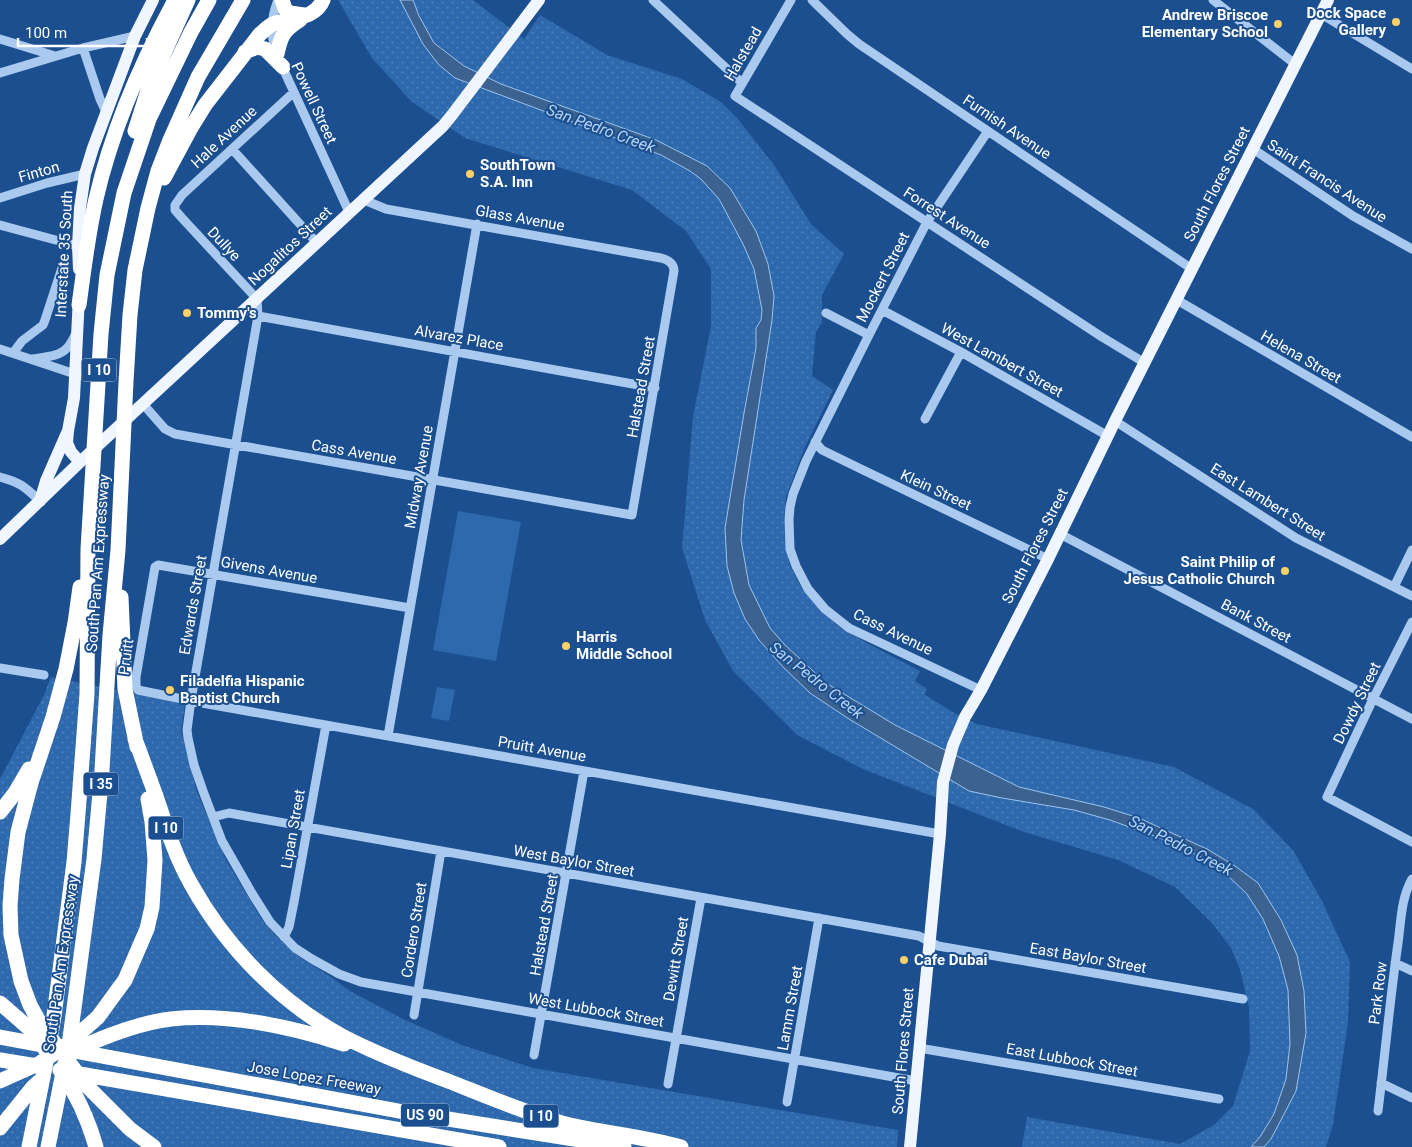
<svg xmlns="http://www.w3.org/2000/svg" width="1412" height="1147" viewBox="0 0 1412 1147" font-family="Roboto,sans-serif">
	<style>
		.grass { fill: url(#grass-dots) }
		.garden { fill: #2e69ad }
		.water { fill: #3c6290; stroke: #9cc4f0 }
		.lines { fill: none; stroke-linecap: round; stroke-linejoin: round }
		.minor { stroke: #a9c9ee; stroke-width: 9 }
		.major { stroke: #f0f6ff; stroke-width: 12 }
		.highway { stroke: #fff; stroke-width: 15 }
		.poi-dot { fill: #ffd166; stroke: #1b4f8f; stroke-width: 2 }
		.labels { text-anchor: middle; stroke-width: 4; stroke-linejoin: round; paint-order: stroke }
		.shield { fill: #1b4f8f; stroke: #bbcadd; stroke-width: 1 }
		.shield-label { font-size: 14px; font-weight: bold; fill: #fff }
		.poi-label { font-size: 15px; font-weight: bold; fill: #fff; stroke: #1b4f8f; text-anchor: start }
		.street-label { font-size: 15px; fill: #fff; stroke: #1b4f8f }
		.water-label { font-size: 16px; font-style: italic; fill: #b5d3f5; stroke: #1b4f8f }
	</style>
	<defs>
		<pattern id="grass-dots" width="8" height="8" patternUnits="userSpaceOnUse" patternTransform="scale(1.25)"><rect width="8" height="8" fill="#2e69ad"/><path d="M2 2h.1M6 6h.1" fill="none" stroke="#4d80b9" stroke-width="1.8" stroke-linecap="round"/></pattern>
	</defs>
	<rect width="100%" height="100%" fill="#1b4f8f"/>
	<path class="grass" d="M338,0H473L524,39L540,15L607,55L682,79L721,102L738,119L774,165L811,224L844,254L822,295V322L816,332L812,376L833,390L804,449L786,497L784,519L785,543L790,566L800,585L824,614L839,627L865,642L920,671L915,681L927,689L925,695L956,714L977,724L1174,767L1253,809L1293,850L1321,899L1350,962L1348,1022L1333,1124L1326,1147H1022L1027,1117L1180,1144L1214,1125L1233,1106L1250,1051L1249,1007L1240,970L1231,948L1212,923L1175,887L1118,860L1024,832L863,769L797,735L733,671L705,620L682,548L693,417L711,326V269L686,231L632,190L465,138L412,102L372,58Z
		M51,677L185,704L181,731L197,792L226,860L264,923L278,938L298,956L331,977L350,991L403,1019L462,1045L533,1068L898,1130L897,1147H0V779L44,695Z"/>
	<path class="garden" d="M458,511L521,522L496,661L433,650Z
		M437,687L455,690L449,721L431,718Z"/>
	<path class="water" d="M400,0H413L419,16L434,43L464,66L501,84L656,140L707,166L730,188L756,231L768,264L774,296L772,320L744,500L741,540L749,585L770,628L784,644L826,683L895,725L1019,787L1104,807L1139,818L1207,849L1235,866L1258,883L1281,920L1297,955L1304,991L1306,1033L1296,1091L1271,1139L1264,1147H1251L1260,1137L1274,1114L1286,1079L1290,1044L1288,990L1279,956L1263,919L1247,894L1224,872L1201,857L1168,841L1110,820L1074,810L1002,798L969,791L849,719L810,693L783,667L759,640L745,619L734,593L727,566L725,528L744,413L756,348V328L761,320L762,310L754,269L743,244L719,199L701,179L690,171L661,155L455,78L439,65L423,44Z"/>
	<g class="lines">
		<path class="minor" d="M653,0L742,83
			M791,0L735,96L1102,337L1145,363
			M812,0L847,34L859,44L1192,269
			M1213,0L1295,64
			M1321,14L1412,69
			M0,39L55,56
			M83,48L100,99L106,112
			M275,49C270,32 271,17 278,0
			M281,64L350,214
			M0,73L83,48L135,36
			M294,92L182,195L175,205V210L182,218L257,299L258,316L191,700L187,730L188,738L194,765L203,791L222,841L253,895L270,922L295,948L312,959L339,974L361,982L916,1081
			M232,149L317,243
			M1253,149L1353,216L1412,249
			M0,198L47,183L85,174
			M0,225L78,246
			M1177,300L1412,437
			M882,310L961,352L1108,436
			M826,313L869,335
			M258,316L655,388
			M0,349L75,374
			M13,353L22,341L43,325L45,320L63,265
			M32,359C43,357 59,357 67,348C71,344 73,338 76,334
			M143,404L165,429L175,434L632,515L674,271C674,263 668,260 661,258L386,209L364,200
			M925,419L961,352
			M1115,421L1296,538L1412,596
			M815,442L822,450L861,469L1048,559
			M0,477C20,482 25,487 40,501
			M1060,534L1412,719
			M1394,587L1412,550
			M410,608L158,565L155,567L136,677V686L138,690L202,703L940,834
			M1412,622L1373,699L1327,797L1412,842
			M0,668L44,675
			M981,690L849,628L825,609L808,589L796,566L790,549L789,520L790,507L793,494L806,461L869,335L927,222L988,131
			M388,736L477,224
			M213,817L229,813L919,936L938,946L1243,999
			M284,937L289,927L294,902L326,725
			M1395,963L1412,971
			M414,1015L441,851
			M919,1048L1219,1099
			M534,1055L584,771
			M1381,1083L1412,1098
			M668,1084L701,898
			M787,1102L819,918
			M1378,1111C1385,1055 1390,999 1398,943C1401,922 1401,898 1412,879"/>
		<path class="major" d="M79,269L78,246L80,208L85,174L93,148L135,36L153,0
			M79,296L74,398L68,431L67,443L71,452L80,462
			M40,501L46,481L67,433
			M0,539L80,462L443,126L452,115L539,0
			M910,1147L940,834L943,782L953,745L965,717L981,690L1048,559L1115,421L1328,0"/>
		<path class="highway" d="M282,0L285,9L290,13L304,15
			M245,52L257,47L265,49L283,67
			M277,54C281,35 284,30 300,20
			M135,131L150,84L188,0
			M164,178L192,126L205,105L260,34C264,31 268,26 273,24C290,17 315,20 323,0
			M79,305C84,269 88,234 96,199C112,129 141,63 175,0
			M80,587L75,623L66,669L53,717L31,783L18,832L12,879L10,906L11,935L21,981L30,1005L41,1025L86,1085L130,1129L154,1147
			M121,597L125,689L137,747
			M135,739C142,758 149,777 156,796C166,826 175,856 191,884C226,947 279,1002 344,1037C377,1054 413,1068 448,1081C486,1096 523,1112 562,1123C601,1133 642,1136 681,1147
			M0,812L15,793L29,769
			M0,1003L30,1029L45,1049
			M0,1037L404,1112L624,1147
			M73,1051C103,1037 137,1023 171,1019C229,1013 289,1026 344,1044
			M0,1060L37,1066
			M60,1070C76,1093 88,1119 96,1147
			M74,1073L499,1147
			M0,1081L40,1063L65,1046L98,1017L125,980L147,929L152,907L155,860L152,822L148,799
			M0,1128L33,1087L43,1078
			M29,1147L48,1052L54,1016L74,862L78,814L87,694L88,549L101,334L107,275L124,193L149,119L191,32L209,0
			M48,1147L70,1038L94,859L102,770L110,635L118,550L126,382L130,315L135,270L148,208L158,171L170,140L198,77L243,0"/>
	</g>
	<g class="poi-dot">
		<circle cx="1396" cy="22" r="5"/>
		<circle cx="1278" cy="24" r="5"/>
		<circle cx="470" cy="174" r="5"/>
		<circle cx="187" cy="313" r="5"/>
		<circle cx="1285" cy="571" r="5"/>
		<circle cx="566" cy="646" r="5"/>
		<circle cx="170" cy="690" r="5"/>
		<circle cx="904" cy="960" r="5"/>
	</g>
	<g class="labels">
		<g class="shield">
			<rect x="81.5" y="358.5" width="35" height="23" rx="4"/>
			<rect x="83.5" y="772.5" width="35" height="23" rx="4"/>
			<rect x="148.5" y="816.5" width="35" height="23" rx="4"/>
			<rect x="401" y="1103.5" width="48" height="23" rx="4"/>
			<rect x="523.5" y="1104.5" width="35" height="23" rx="4"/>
		</g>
		<g class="shield-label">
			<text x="99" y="375">I 10</text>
			<text x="101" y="789">I 35</text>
			<text x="166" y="833">I 10</text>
			<text x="425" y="1120">US 90</text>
			<text x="541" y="1121">I 10</text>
		</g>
		<g class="poi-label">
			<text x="1386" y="18" text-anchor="end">Dock Space<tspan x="1386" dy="17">Gallery</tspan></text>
			<text x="1268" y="20" text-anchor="end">Andrew Briscoe<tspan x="1268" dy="17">Elementary School</tspan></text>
			<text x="480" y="170">SouthTown<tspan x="480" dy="17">S.A. Inn</tspan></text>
			<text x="197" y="318">Tommy's</text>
			<text x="1275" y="567" text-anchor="end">Saint Philip of<tspan x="1275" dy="17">Jesus Catholic Church</tspan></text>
			<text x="576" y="642">Harris<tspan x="576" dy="17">Middle School</tspan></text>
			<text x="180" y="686">Filadelfia Hispanic<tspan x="180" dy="17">Baptist Church</tspan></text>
			<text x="914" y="965">Cafe Dubai</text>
		</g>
		<g class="street-label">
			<text transform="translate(743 54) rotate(-60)" y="5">Halstead</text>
			<text transform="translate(314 103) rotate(65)" y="5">Powell Street</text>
			<text transform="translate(1007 127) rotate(34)" y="5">Furnish Avenue</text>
			<text transform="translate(224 137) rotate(-43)" y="5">Hale Avenue</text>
			<text transform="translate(39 172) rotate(-16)" y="5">Finton</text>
			<text transform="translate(1327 181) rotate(33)" y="5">Saint Francis Avenue</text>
			<text transform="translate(1217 184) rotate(-63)" y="5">South Flores Street</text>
			<text transform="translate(520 218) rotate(10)" y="5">Glass Avenue</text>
			<text transform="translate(947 218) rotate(33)" y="5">Forrest Avenue</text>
			<text transform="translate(224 244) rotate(47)" y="5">Dullye</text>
			<text transform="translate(290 246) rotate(-43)" y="5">Nogalitos Street</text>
			<text transform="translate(64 254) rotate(-87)" y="5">Interstate 35 South</text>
			<text transform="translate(883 277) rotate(-63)" y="5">Mockert Street</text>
			<text transform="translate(459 338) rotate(10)" y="5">Alvarez Place</text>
			<text transform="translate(1301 357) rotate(30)" y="5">Helena Street</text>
			<text transform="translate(1002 360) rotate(29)" y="5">West Lambert Street</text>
			<text transform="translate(641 387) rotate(-80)" y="5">Halstead Street</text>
			<text transform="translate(354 452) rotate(10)" y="5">Cass Avenue</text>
			<text transform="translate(419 477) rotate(-80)" y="5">Midway Avenue</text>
			<text transform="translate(936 490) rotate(25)" y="5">Klein Street</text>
			<text transform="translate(1268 502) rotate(32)" y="5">East Lambert Street</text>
			<text transform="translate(1035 546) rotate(-63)" y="5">South Flores Street</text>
			<text transform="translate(98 563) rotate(-86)" y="5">South Pan Am Expressway</text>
			<text transform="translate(269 570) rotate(10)" y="5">Givens Avenue</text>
			<text transform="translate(193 605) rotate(-80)" y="5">Edwards Street</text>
			<text transform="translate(1256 621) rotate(28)" y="5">Bank Street</text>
			<text transform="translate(893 632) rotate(26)" y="5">Cass Avenue</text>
			<text transform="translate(126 657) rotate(-82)" y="5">Pruitt</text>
			<text transform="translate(1357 703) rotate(-64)" y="5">Dowdy Street</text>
			<text transform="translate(542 749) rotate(10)" y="5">Pruitt Avenue</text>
			<text transform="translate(293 829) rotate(-80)" y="5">Lipan Street</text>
			<text transform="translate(574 861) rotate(10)" y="5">West Baylor Street</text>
			<text transform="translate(544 925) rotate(-80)" y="5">Halstead Street</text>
			<text transform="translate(414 930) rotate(-81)" y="5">Cordero Street</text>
			<text transform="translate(1088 958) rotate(10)" y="5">East Baylor Street</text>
			<text transform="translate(676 959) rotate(-80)" y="5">Dewitt Street</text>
			<text transform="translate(61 964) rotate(-82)" y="5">South Pan Am Expressway</text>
			<text transform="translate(1378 993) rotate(-83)" y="5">Park Row</text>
			<text transform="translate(790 1008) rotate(-80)" y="5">Lamm Street</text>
			<text transform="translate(596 1010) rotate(10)" y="5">West Lubbock Street</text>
			<text transform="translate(903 1051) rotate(-85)" y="5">South Flores Street</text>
			<text transform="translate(1072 1060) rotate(10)" y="5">East Lubbock Street</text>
			<text transform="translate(314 1078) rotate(10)" y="5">Jose Lopez Freeway</text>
		</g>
		<g class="water-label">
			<text transform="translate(601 128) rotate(20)" y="6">San Pedro Creek</text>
			<text transform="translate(817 680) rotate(38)" y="6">San Pedro Creek</text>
			<text transform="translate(1181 845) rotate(27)" y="6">San Pedro Creek</text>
		</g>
	</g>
	<path d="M18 38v8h129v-8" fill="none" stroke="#ffffff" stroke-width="2.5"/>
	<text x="25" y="38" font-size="15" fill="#ffffff" stroke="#1b4f8f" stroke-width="4" paint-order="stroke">100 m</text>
</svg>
